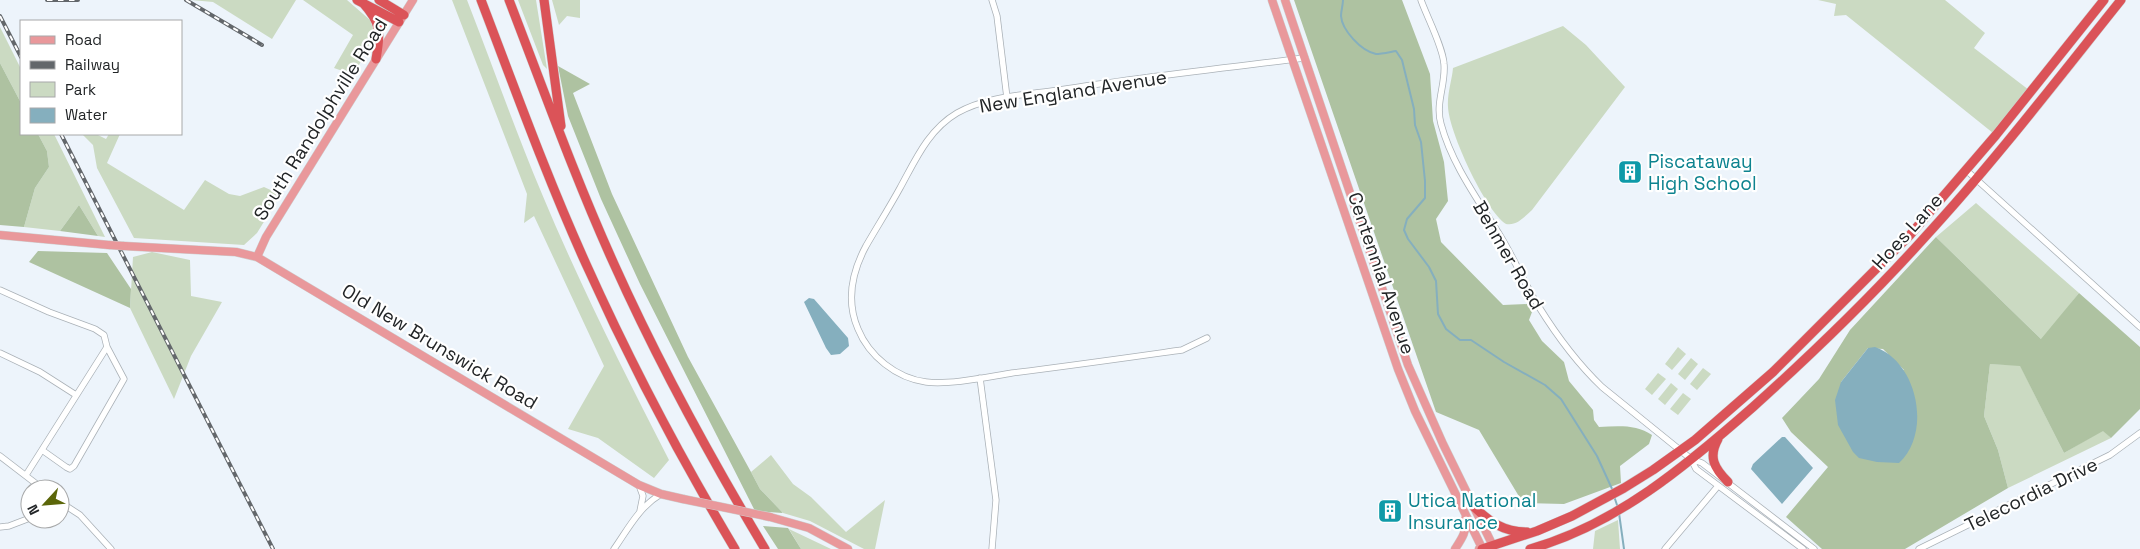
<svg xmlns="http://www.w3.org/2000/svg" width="2140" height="549" viewBox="0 0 2140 549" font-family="'Space Grotesk',sans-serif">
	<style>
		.green { fill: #cbdac2 }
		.forest { fill: #aec2a1; fill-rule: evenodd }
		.water { fill: #85afbe }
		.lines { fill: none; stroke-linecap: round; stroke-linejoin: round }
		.stream { stroke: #85afbe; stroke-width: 2 }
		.minor-casing { stroke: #aab1b7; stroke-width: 7 }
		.major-casing { stroke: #cecfcf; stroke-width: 9 }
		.highway-casing { stroke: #cecfcf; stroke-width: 10 }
		.minor { stroke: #fff; stroke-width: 5.5 }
		.major { stroke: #e9989b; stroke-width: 8 }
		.highway { stroke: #db5358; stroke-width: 9 }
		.rail-casing { stroke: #63676b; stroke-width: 4 }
		.rail { stroke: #fff; stroke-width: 2; stroke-dasharray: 5.5; stroke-linecap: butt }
		.major-bridge-casing { stroke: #cecfcf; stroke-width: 9; stroke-linecap: butt }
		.major-bridge { stroke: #e9989b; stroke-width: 8 }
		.labels { text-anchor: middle; stroke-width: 4.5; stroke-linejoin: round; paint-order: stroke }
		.street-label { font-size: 19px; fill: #222527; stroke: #fff }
		.culture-label { font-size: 19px; fill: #0d838f; stroke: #fff; text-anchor: start }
	</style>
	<rect width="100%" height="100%" fill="#edf4fb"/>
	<path class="green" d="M191,0H296L272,39L213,2Z
		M303,0H347L370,20L375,33L354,75L334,68L353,35Z
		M452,0H467C492,64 515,130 542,194C580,285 624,372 669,460L654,478L598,438L568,429L604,366L534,216L524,223L527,194Z
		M518,0H536L547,69L543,65Z
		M552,0H580V18L567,16L559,25Z
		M1818,0H1945L1985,33L1974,48L2029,90L1993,133L1846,15L1834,16L1836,4Z
		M1563,26L1586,45L1625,87L1532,210C1524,217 1517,226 1506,224C1485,210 1449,132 1448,107C1447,94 1452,80 1453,68Z
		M0,27L21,69V103L0,63Z
		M38,134H54L105,237L98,236L79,205L60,231L24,227L35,188L49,167L47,151Z
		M82,134H96L106,139L109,134H120L107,163L184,210L205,180L229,194L240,196L264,187L275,192L278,199L257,233L244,245L134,238L97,168L93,145Z
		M1976,203L2079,293L2042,340L1936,237Z
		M152,252L190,260L191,296L222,302L191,356L174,399L130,308L133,257Z
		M1678,347L1686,354L1672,370L1665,364Z
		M1691,358L1698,364L1685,380L1678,374Z
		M1990,364L2020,365L2064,453L2103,430L2111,438L2008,488L1998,450L1984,416Z
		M1703,368L1711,374L1697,390L1690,384Z
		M1658,373L1666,379L1652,395L1645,389Z
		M1671,383L1678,389L1665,405L1658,399Z
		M1683,393L1691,399L1678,415L1670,409Z
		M771,455L793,484L811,497L846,532L885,500L875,549H864L810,521L783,513L760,489L751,472Z
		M1618,520L1620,549H1593L1595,531Z
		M789,529L831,549H801Z"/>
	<path class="forest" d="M1294,0H1402L1430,74L1433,121L1444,162L1448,201L1436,219L1441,242L1503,305L1527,304L1532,312L1529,320L1542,341L1564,362L1569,381L1593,410L1594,420L1599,427C1617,426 1637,424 1652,435L1649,444L1620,466L1621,483L1564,504L1523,503L1479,430L1436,412Z
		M0,63L21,103V134H38L47,151L49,167L35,188L24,227L0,225Z
		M558,66L590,84L573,93L612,194L688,357L751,472L760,489L783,513L755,511L640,284L601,199L568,116Z
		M79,205L98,236L60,231Z
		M1936,237L2041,339L2079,293L2140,347V409L2111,438L2103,431L2064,453L2020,366L1990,364L1984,416L1998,450L2008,488L1905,549H1822L1786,517L1828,467L1791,432L1782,418L1819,379L1850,330ZM1868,348L1883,349L1904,370L1841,382Z
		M38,251L107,253L131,289L130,308L29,262Z
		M763,526L788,528L801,549H778Z"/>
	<path class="water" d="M809,298L814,299L848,338L849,346L840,354L831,355L826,348L804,302Z
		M1875,347C1918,362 1932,433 1899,463L1877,462L1859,458L1853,452L1838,425L1835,400L1841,382L1868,348Z
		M1782,437H1785L1813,468L1782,504L1751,469L1753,464Z"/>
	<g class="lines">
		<path class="stream" d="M1343,0C1343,5 1341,11 1341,16C1342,30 1361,51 1376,54C1381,54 1390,52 1396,51L1402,60L1414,109L1415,125L1421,142L1425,181V198L1407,219L1404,230L1408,239L1429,267L1436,281L1438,314L1446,329L1460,340H1471L1504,362L1545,385L1561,399L1597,456L1613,491
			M1614,496L1618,508
			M1619,513L1624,549"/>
		<defs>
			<path id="minor" d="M992,0L997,16L1007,98
				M1421,0C1427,17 1443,47 1444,64C1446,84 1435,103 1441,124C1452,165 1479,201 1501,237C1515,260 1525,285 1539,307C1557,336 1578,364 1602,387L1691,459L1702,463L1814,549
				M1966,170L2140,327
				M0,290L49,312L95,329L104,335L107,347L124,379L74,466L70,469L66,467L42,450
				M1207,338L1182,350C1125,358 1069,366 1012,373C987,377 950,385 926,382C896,378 869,356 858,329C846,301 852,272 866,246C877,227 889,208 900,188C915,161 928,130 957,113C987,96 1025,95 1059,90C1140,77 1223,68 1305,58
				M0,353L40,372L76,395
				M980,378L996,500L992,549
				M0,456L43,489
				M1691,459L1696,469L1803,549
				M26,475L107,347
				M639,485L643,496L640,511
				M60,502L80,515L111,549
				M0,527L9,526L30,518
				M614,549C628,529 639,507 661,494
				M1665,549L1718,486
				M1919,549L2110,455L2140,433"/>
			<path id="major" d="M1272,0L1398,369L1415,411L1482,548L1479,549
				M1285,0L1408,365L1443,444L1493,546
				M0,235L109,245
				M124,246L236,252L257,257L639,485L661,494L683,499
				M257,257L266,237L413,0
				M770,517L809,528L848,549
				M1455,549C1461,540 1468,530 1465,519"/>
			<path id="highway" d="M357,0L399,22
				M379,0L404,15
				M481,0C515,89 547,178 586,264C630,362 680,457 735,549
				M509,0C543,88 575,178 614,264C658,362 710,457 765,549
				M544,0L561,126
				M363,3C381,23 381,32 376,59
				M1718,439C1708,457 1714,468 1728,482
				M1473,506C1490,522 1503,532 1527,532
				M1482,549L1537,531L1572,516L1624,488L1653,470L1695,440L1773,372L1910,235L1996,135L2104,0
				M1530,549C1616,525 1687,465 1753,407C1813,353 1871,297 1925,237C1994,162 2057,80 2121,0"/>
		</defs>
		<use href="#minor" class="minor-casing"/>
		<use href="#major" class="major-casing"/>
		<use href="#highway" class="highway-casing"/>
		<use href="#minor" class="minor"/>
		<use href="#major" class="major"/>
		<use href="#highway" class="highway"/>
		<defs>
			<path id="rail" d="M47,0H78
				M186,0L262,45
				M0,16L21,57
				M61,134L273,549"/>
		</defs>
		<use href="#rail" class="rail-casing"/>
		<use href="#rail" class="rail"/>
		<defs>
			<path id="major-bridge" d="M109,245L124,246
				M683,499L770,517"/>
		</defs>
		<use href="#major-bridge" class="major-bridge-casing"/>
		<use href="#major-bridge" class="major-bridge"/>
	</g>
	<defs>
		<symbol id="building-square" viewBox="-11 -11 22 22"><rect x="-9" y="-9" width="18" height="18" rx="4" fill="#0f9aa8" stroke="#fff"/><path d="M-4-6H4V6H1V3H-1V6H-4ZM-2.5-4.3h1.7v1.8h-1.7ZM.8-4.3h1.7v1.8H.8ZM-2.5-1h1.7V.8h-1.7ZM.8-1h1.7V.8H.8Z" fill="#fff"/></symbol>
	</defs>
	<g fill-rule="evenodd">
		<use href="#building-square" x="1616" y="158" width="28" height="28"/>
		<use href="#building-square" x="1376" y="497" width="28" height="28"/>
	</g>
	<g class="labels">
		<g class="street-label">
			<text transform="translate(1073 91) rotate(-9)" y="7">New England Avenue</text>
			<text transform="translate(320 119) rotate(-58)" y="7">South Randolphville Road</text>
			<text transform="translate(1907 231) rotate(-48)" y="7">Hoes Lane</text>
			<text transform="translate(1509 255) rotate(60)" y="7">Behmer Road</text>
			<text transform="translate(1382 273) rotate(71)" y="7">Centennial Avenue</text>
			<text transform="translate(440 346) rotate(31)" y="7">Old New Brunswick Road</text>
			<text transform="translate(2031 494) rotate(-26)" y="7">Telecordia Drive</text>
		</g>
		<g class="culture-label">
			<text x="1648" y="168">Piscataway<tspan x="1648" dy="22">High School</tspan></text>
			<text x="1408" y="507">Utica National<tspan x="1408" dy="22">Insurance</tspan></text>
		</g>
	</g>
	<rect x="20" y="20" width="162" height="115" fill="#ffffff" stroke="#a7a8a9"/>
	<rect x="30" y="36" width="25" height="8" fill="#e9989b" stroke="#a7a8a9"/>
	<text x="65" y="45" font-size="15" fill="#222527">Road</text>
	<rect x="30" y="61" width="25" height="8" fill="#63676b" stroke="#a7a8a9"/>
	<text x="65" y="70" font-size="15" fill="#222527">Railway</text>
	<rect x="30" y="82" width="25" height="15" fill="#cbdac2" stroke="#a7a8a9"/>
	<text x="65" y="95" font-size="15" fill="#222527">Park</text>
	<rect x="30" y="108" width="25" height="15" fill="#85afbe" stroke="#a7a8a9"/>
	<text x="65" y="120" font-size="15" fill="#222527">Water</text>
	<g transform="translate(45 504) rotate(244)"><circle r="24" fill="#ffffff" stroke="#a7a8a9"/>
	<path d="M0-4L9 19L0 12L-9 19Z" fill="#5b6609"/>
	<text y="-8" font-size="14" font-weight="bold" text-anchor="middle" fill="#222527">N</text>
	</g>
</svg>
